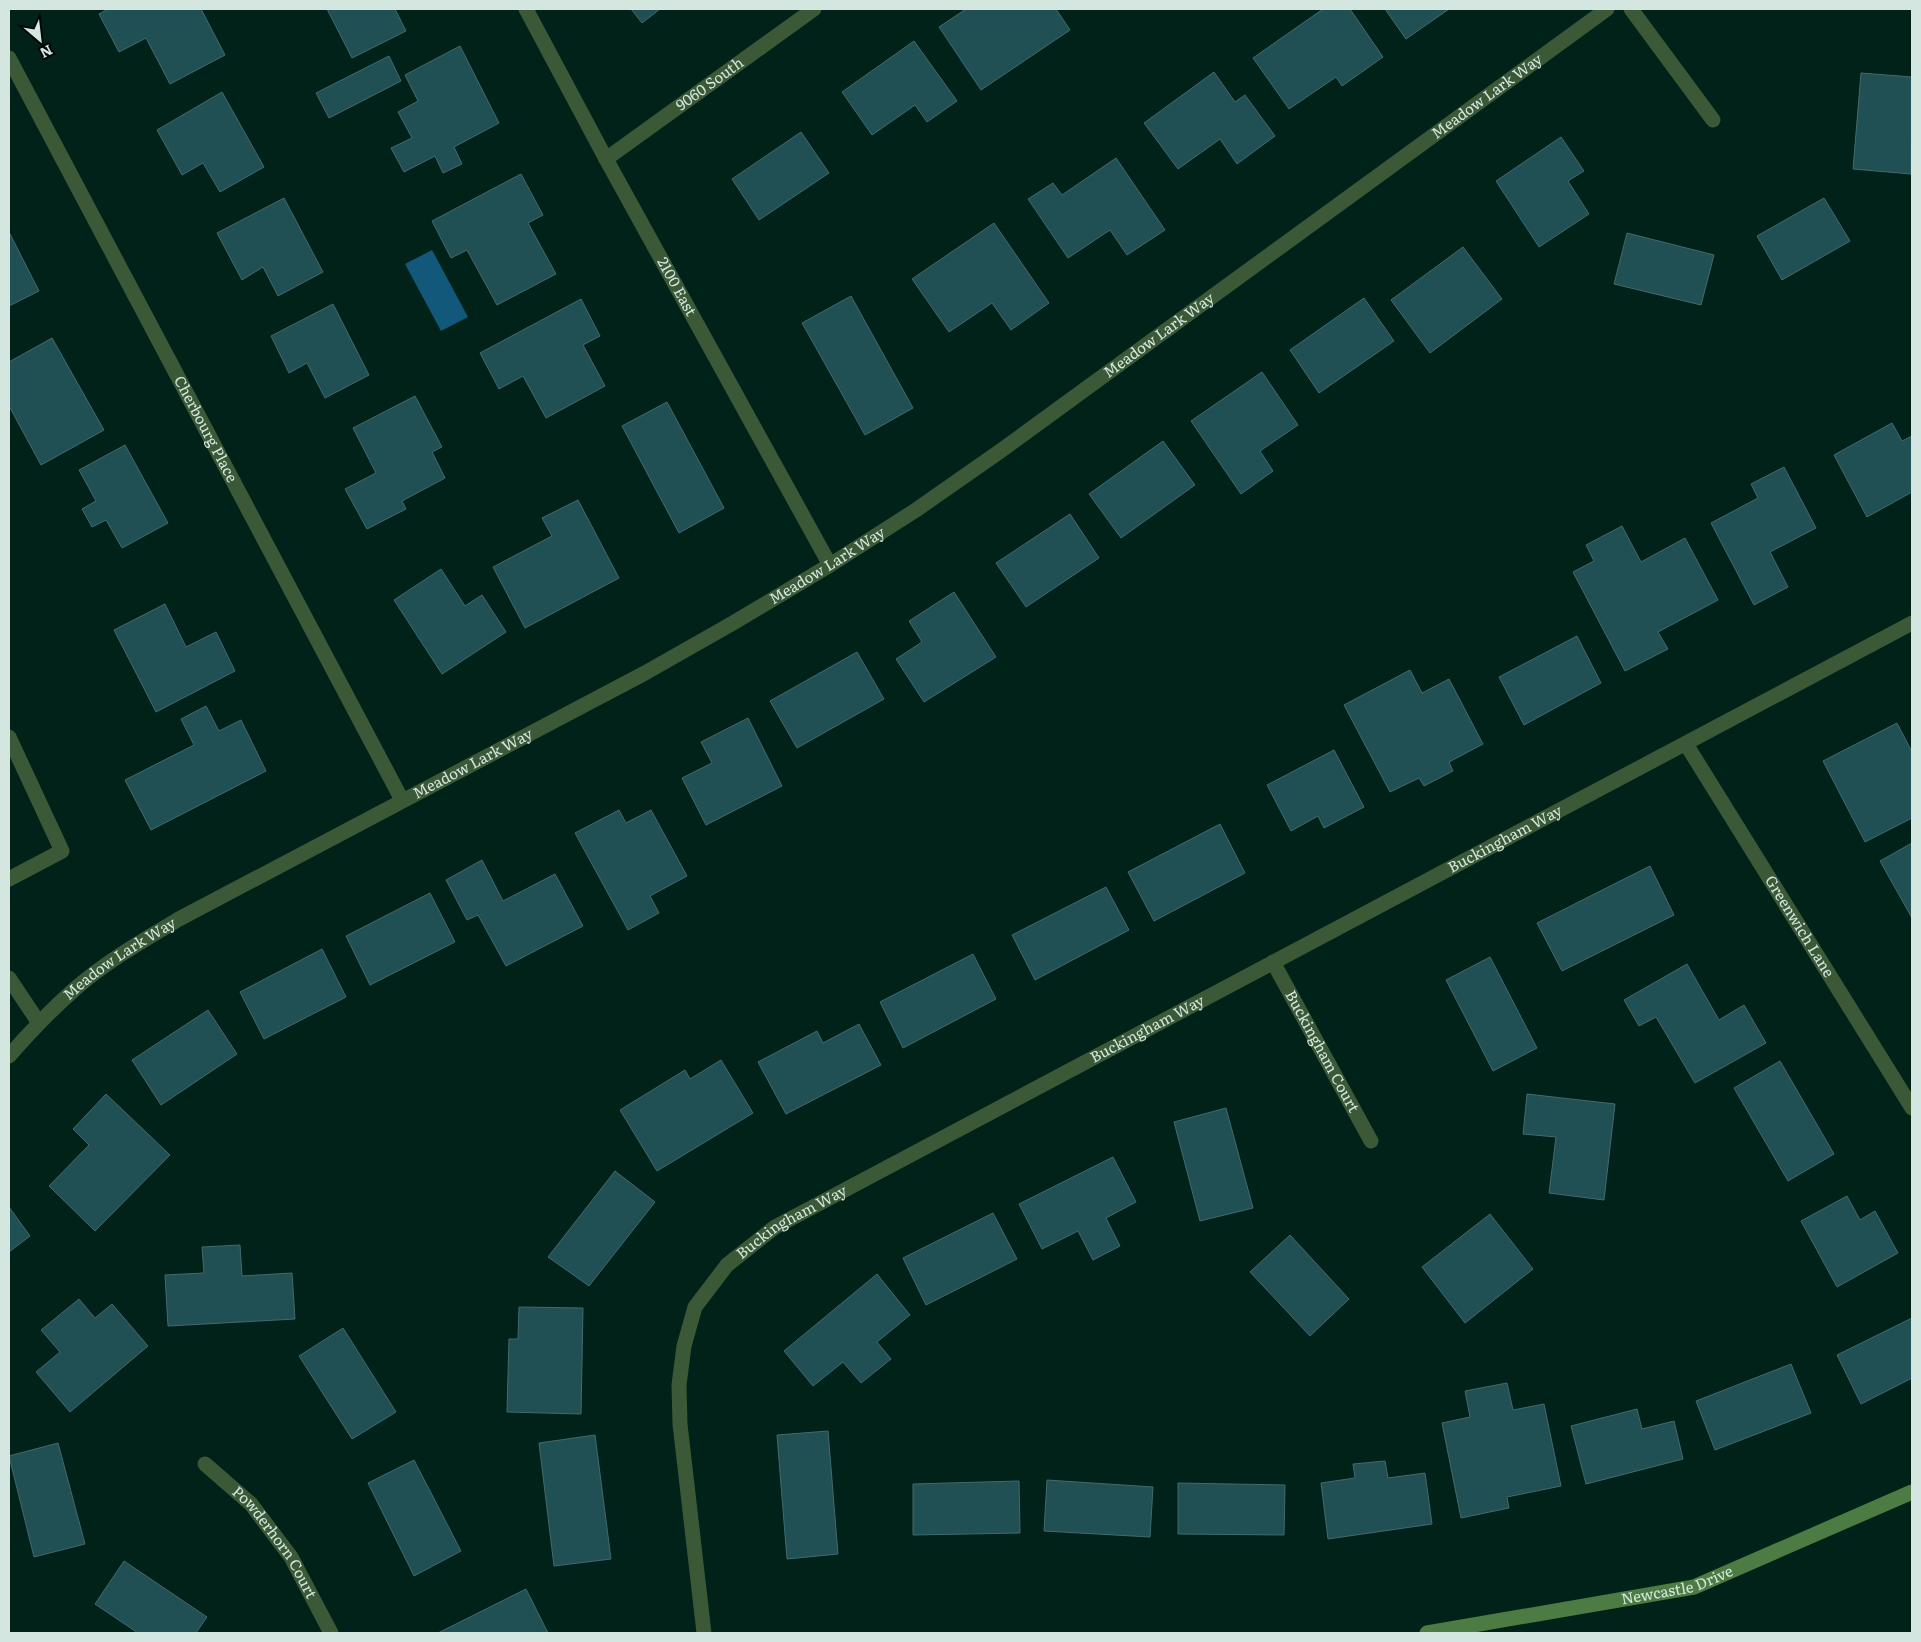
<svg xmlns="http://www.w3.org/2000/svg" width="1921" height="1642" viewBox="0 0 1921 1642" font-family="Literata,serif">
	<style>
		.water { fill: #11587b }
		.building { fill: #205054; stroke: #416b6f }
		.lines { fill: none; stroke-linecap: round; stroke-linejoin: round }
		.lane { stroke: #3b5936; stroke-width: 15 }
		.street { stroke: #3b5936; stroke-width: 15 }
		.secondary { stroke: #4c7c43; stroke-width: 15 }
		.labels { text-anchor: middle; stroke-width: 4.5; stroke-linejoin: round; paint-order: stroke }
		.street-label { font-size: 15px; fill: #d3e7e0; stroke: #000805 }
	</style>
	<rect width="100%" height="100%" fill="#002219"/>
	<path class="water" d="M432,250L468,317L441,331L405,264Z"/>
	<path class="building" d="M108,9H201L225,55L170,84L146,38L119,52L99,14Z
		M327,9H395L406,31L352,58Z
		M631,9H660L642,23Z
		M966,9H1056L1070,30L981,90L939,27Z
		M1323,9H1350L1383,57L1342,86L1336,77L1289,109L1253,58Z
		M1385,9H1449L1406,39Z
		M914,41L957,101L927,122L915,105L872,135L842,92Z
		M460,46L499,123L454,147L462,164L443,173L435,156L404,172L391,148L412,138L398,112L418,101L405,75Z
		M389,56L401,81L329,118L316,93Z
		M1214,72L1235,102L1245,95L1275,136L1237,164L1220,139L1178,169L1144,123Z
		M1861,73L1912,77L1911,174L1853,169Z
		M222,92L264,167L220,192L203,163L182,175L157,130Z
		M801,132L829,173L759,220L732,179Z
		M1561,137L1584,171L1568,181L1589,214L1539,247L1496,181Z
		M1116,158L1165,230L1127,255L1110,230L1068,258L1028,199L1053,183L1062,195Z
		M521,174L543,215L528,223L556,274L497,305L467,250L451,258L432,221Z
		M284,198L323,272L278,296L263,267L242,280L217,233Z
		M1824,198L1850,241L1782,280L1757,236Z
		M994,223L1049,303L1011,330L992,303L949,332L912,279Z
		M9,232L39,291L9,306Z
		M1627,233L1714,255L1701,305L1614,284Z
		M1463,247L1502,299L1430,353L1391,300Z
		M851,296L913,408L865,435L802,323Z
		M1364,298L1394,341L1319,393L1290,350Z
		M581,299L600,336L583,345L605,386L546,418L523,376L499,389L480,353Z
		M333,304L369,375L325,398L307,363L289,373L271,336Z
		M52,338L104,430L41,465L9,406V362Z
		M1262,372L1298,425L1260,451L1273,471L1241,494L1191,421Z
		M415,396L442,447L432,452L445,478L402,501L406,509L367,529L345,489L376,473L353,428Z
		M667,402L724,508L679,533L622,426Z
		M1892,423L1902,441L1912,436V492L1867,517L1834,455Z
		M1163,441L1195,485L1121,538L1089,494Z
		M125,445L168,523L122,548L106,520L92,527L82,509L96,501L79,470Z
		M1784,467L1816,528L1770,552L1788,587L1754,605L1711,523L1758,498L1751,484Z
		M578,500L619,578L525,628L493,567L552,536L542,518Z
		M1070,514L1099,558L1026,607L996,563Z
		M1622,526L1641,562L1685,538L1718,600L1658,632L1668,649L1625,671L1573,572L1594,561L1586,545Z
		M441,569L465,606L482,595L506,632L442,674L394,600Z
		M954,592L996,657L924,702L896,659L922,642L909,621Z
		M165,604L186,647L216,632L235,671L156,712L114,630Z
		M1577,636L1601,683L1524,725L1499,677Z
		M857,652L884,699L797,748L770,701Z
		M1410,670L1422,693L1449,679L1483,744L1449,762L1453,771L1424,786L1419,778L1390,792L1344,705Z
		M206,706L219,731L241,720L266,771L151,830L125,780L194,745L181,719Z
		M748,718L782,786L706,825L682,778L712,763L701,742Z
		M1897,723L1912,752V818L1865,842L1823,761Z
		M1334,750L1364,807L1324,828L1318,816L1291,831L1267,785Z
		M619,810L626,823L651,810L687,876L650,896L659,913L628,930L575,833Z
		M1220,824L1245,873L1154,921L1128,872Z
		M1912,843V918L1880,861Z
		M482,860L503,901L555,874L583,926L506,966L478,915L467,920L446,880Z
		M1650,866L1674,915L1562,971L1537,923Z
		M1106,887L1129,930L1035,980L1012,935Z
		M430,893L455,942L370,985L346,936Z
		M322,949L346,997L264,1039L240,992Z
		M973,954L996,999L903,1048L880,1002Z
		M1490,957L1537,1048L1493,1071L1446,980Z
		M1687,964L1719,1020L1744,1005L1766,1043L1695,1083L1656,1017L1639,1026L1624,1000Z
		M208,1010L237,1054L161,1105L132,1060Z
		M859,1024L881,1065L786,1114L758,1062L817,1031L823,1043Z
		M721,1060L753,1113L657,1171L620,1110L685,1070L690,1079Z
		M1780,1061L1834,1154L1788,1181L1734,1088Z
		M106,1094L170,1155L95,1231L49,1186L89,1145L73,1129Z
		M1527,1094L1615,1104L1604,1200L1549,1193L1556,1137L1523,1134Z
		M1226,1108L1253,1208L1200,1221L1174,1122Z
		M1113,1157L1136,1202L1106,1218L1120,1246L1093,1260L1078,1231L1042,1249L1019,1204Z
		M615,1171L655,1202L589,1286L548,1257Z
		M1847,1196L1860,1220L1875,1211L1898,1253L1837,1287L1801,1221Z
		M9,1207L30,1236L9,1252Z
		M993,1213L1017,1259L926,1305L903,1258Z
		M1490,1214L1533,1269L1465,1323L1422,1267Z
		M1290,1235L1349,1299L1310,1336L1250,1272Z
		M240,1245L242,1276L292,1273L295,1319L168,1326L165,1275L204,1273L202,1247Z
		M877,1274L910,1315L877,1342L891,1359L861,1383L843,1362L813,1386L784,1351Z
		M79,1299L95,1318L112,1304L148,1346L70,1412L36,1372L60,1352L41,1330Z
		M519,1307L583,1308L581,1414L507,1412L509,1339H518Z
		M1912,1318V1378L1861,1404L1837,1355Z
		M343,1328L396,1412L352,1439L299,1356Z
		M1791,1364L1811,1413L1715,1450L1696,1401Z
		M1507,1383L1513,1410L1544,1404L1561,1486L1507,1497L1509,1508L1461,1518L1442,1423L1470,1417L1465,1391Z
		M1637,1409L1642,1429L1674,1421L1683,1459L1586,1484L1571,1426Z
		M828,1431L838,1554L787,1559L777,1435Z
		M595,1435L611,1559L554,1566L539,1443Z
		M58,1443L85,1544L34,1557L9,1456Z
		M414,1460L461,1551L414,1576L368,1483Z
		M1385,1461L1388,1478L1425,1473L1432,1524L1328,1539L1321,1483L1355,1478L1353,1464Z
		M1047,1480L1153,1487L1150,1537L1044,1531Z
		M1019,1481L1020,1533L913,1535V1484Z
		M1178,1483L1285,1485L1284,1535L1178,1534Z
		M124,1561L207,1617L196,1633H138L95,1604Z
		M526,1589L548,1633H438Z"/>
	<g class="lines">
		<path class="lane" d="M9,737L62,851L9,879
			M9,978L39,1023"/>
		<g class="street">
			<path id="s1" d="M526,9L606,159L830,565"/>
			<path d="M1631,9L1713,120"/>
			<path id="s2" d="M9,58L402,800"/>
			<path id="s3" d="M606,159L814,9"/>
			<path id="s4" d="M1686,744L1912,1108"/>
			<path id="s5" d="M1273,962L1371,1141"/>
			<path id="s6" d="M9,1056C30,1032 52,1009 76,988C107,961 144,940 179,919L645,673L733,623L830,565L916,510L999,452L1607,9"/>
			<path id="s7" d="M205,1464L251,1504L291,1557L331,1633"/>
			<path id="s8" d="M704,1633L680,1424L679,1385L684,1346L695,1307L727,1265L775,1227L1912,623"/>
		</g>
		<path class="secondary" id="s9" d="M1427,1633L1694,1587L1912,1492"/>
	</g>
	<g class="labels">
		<g class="street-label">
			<text dy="5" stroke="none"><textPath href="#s3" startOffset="128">9060 South</textPath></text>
			<text dy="5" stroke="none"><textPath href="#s6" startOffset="1768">Meadow Lark Way</textPath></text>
			<text dy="5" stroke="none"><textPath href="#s1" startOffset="316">2100 East</textPath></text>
			<text dy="5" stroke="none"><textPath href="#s6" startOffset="1362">Meadow Lark Way</textPath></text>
			<text dy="5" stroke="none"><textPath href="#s2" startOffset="420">Cherbourg Place</textPath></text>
			<text dy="5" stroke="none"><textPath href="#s6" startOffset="958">Meadow Lark Way</textPath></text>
			<text dy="5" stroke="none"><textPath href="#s6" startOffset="552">Meadow Lark Way</textPath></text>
			<text dy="5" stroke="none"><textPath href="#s8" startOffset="1270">Buckingham Way</textPath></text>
			<text dy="5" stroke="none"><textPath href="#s4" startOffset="215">Greenwich Lane</textPath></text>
			<text dy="5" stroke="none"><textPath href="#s6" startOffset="148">Meadow Lark Way</textPath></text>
			<text dy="5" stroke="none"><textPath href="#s8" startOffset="865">Buckingham Way</textPath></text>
			<text dy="5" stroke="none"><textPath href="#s5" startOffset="102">Buckingham Court</textPath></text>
			<text dy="5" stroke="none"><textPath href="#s8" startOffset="460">Buckingham Way</textPath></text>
			<text dy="5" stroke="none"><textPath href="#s7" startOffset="106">Powderhorn Court</textPath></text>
			<text dy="5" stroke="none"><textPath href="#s9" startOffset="255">Newcastle Drive</textPath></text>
		</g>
	</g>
	<rect width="1921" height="1642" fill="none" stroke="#d3e7e0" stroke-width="20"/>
	<g transform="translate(40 40) rotate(152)" stroke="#000805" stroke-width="4" paint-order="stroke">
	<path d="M0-4L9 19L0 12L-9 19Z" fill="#d3e7e0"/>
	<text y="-8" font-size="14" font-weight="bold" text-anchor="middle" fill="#d3e7e0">N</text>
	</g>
</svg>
